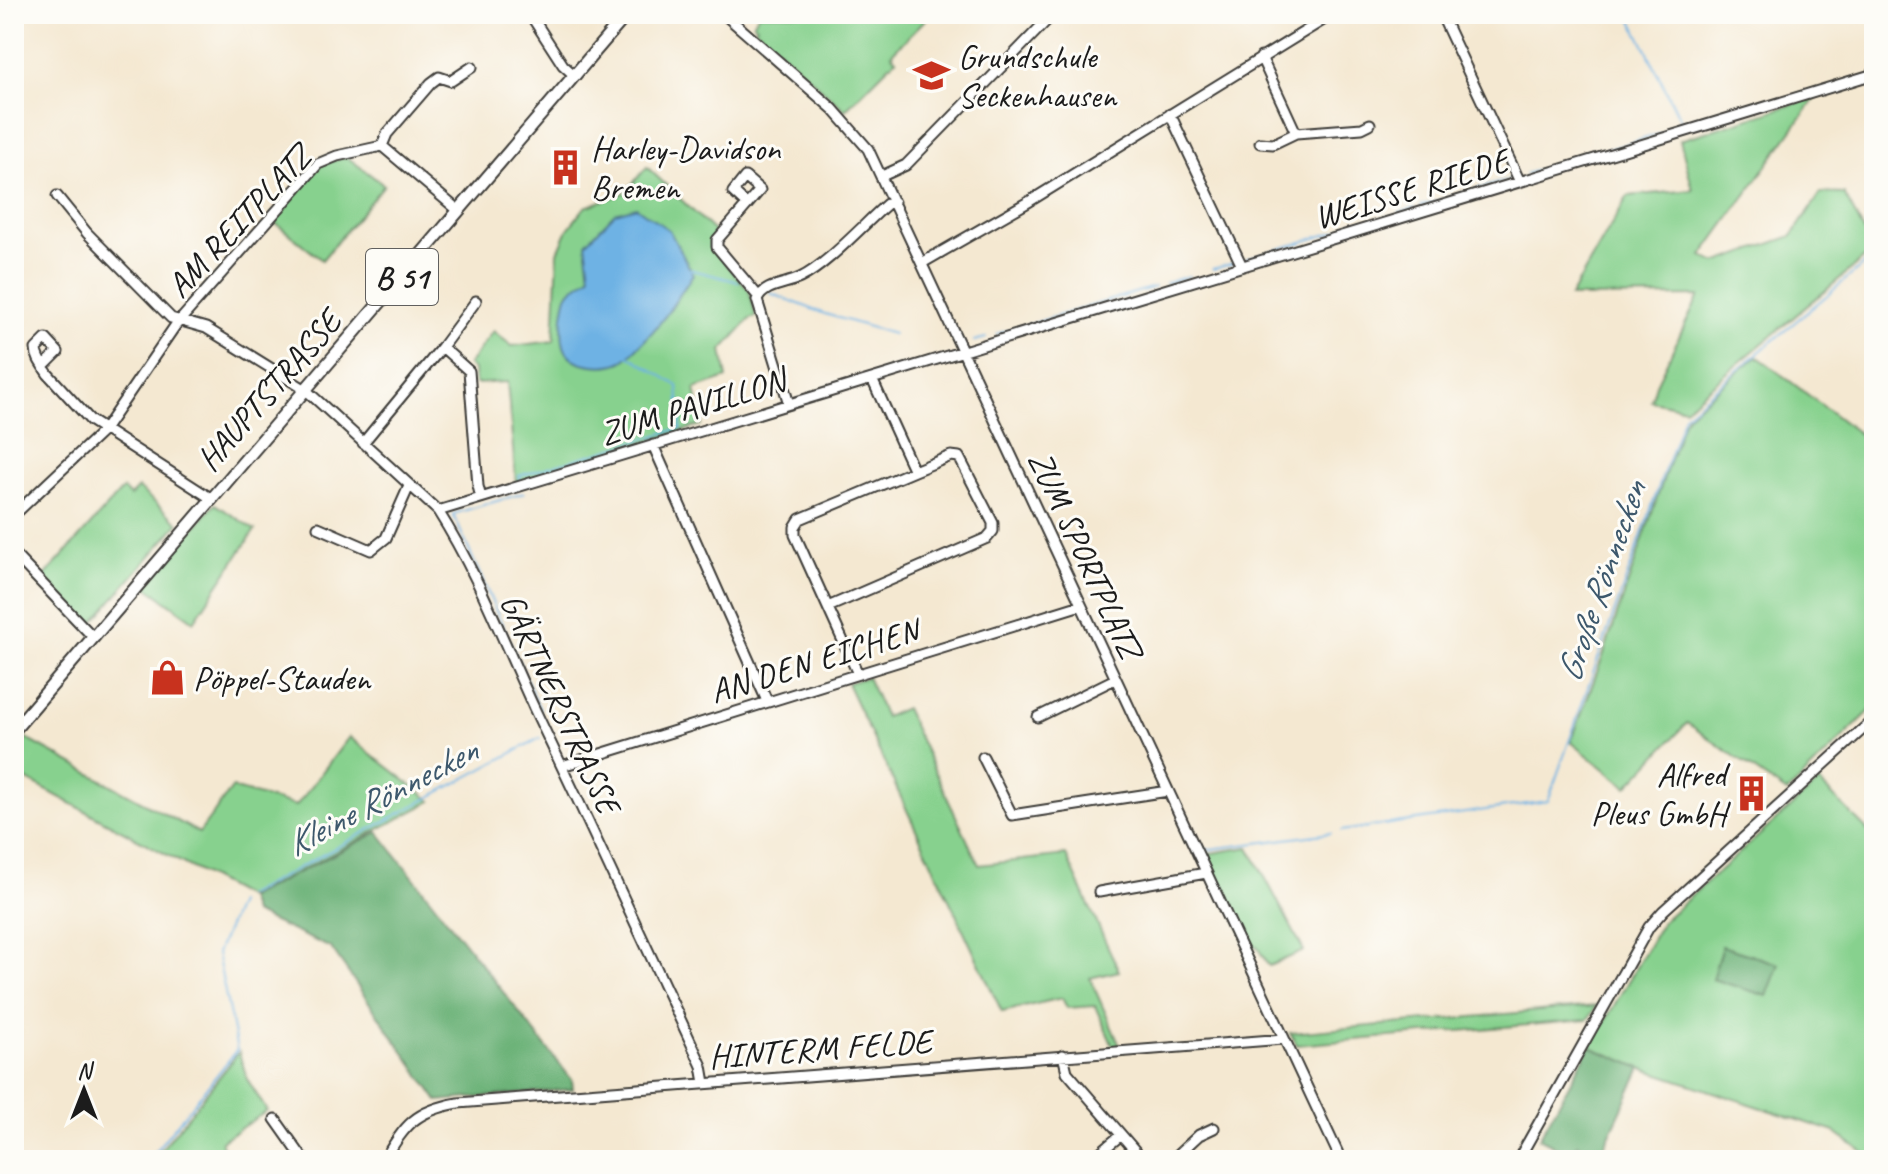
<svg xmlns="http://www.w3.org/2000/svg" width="1888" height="1174" viewBox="0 0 1888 1174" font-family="Caveat,sans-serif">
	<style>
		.green { fill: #87d18e; stroke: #527655; stroke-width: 2 }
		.forest { fill: #6db379; stroke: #44684a; stroke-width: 2 }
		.water { fill: #6eb2e4; stroke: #456780; stroke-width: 2 }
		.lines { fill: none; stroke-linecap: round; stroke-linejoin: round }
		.stream { stroke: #6eb2e4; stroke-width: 2 }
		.minor-casing { stroke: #3c3b37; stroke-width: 13 }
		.major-casing { stroke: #3c3b37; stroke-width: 15 }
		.minor { stroke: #fff; stroke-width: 9 }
		.major { stroke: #fff; stroke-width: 11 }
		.labels { text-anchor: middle; stroke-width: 6; stroke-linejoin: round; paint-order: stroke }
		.shield { fill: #fdfcf7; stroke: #605f5e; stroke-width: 2 }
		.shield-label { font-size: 32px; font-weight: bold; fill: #1c1c1c }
		.poi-label { font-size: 34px; fill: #1c1c1c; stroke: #fdfcf7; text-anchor: start }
		.street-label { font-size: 34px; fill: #1c1c1c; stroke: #fdfcf7 }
		.water-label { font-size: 36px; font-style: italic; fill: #3d586c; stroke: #fdfcf7 }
	</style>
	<rect width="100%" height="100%" fill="#fdfcf7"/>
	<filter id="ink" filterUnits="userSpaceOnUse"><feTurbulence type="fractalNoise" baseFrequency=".0125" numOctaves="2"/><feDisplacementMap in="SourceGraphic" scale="16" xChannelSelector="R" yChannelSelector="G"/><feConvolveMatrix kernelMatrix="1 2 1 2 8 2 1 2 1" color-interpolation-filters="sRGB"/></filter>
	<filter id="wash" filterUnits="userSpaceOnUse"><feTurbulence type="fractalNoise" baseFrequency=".006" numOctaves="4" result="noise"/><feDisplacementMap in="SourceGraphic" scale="32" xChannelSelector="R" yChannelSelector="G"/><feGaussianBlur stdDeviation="1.8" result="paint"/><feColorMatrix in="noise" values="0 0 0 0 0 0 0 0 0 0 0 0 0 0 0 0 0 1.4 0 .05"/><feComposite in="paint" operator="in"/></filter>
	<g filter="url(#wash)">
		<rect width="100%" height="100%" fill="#f4e8d1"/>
		<path class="green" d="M759,14H931L891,54L896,59L845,110L755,28L757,26L753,23Z
			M1816,97L1702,256L1716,263L1792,236L1821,193L1844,194L1874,250L1685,408L1651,401L1656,384L1699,296L1570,297L1628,196L1693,190L1680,140Z
			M347,157L384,185L322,260L273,221L321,164Z
			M647,167L717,234L712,242L717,253L749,290L756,317L750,319L722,350L727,378L695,389L702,425L516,483L507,382L475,384L474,370L468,365L493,331L512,346L554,341L558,252L568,229L585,207L624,193Z
			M1757,356L1874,445V707L1787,793L1687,723L1627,787L1571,742L1603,656L1683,422L1688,414Z
			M138,488L179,523L89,627L42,579L123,489L130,496Z
			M215,504L255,530L194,621L144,585Z
			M867,677L885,717L905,708L979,865L1066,855L1119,971L1090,978L1120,1046H1113L1095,1006L1067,1008L1062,998L1002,1012L847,683Z
			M18,734L199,833L232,788L296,806L349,737L432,801L248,898L14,773V738Z
			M1819,782L1874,837V1160L1835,1132L1641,1068L1590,1047L1663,921Z
			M1249,847L1304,951L1269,966L1257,947L1247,942L1205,854Z
			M1597,1006L1587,1020L1297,1045L1290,1033Z
			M239,1052L247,1079L267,1111L221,1141L225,1160H153Z"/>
		<path class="forest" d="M378,832L572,1080L573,1089L438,1101L331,948L253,913L248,898Z
			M1722,946L1779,964L1767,996L1712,979Z
			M1590,1047L1641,1068L1601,1153L1577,1144L1572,1155L1539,1138Z"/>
		<path class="water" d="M636,207L669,230L693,274C674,304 662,324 637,348C633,352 628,358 623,361C608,369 575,367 566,351C559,339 563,309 567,296C571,286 583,283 590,276L586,243L615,213Z"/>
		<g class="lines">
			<path class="stream" d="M1525,174L1684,127L1629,14
				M1421,206L1514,178
				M1399,213L1415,208
				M1246,259L1388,216
				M689,269L739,282
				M1213,269L1234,263
				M1166,283L1189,276
				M770,293L825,314L893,334
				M997,334L1154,287
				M974,341L986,338
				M521,480L519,476L681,428L678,386L628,355
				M524,493L453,514L540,710
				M1341,831L1548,801L1684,415L1874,256
				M1203,850L1331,833
				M246,896L540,738
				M148,1160L237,1050L217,953L238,903"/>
		</g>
	</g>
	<g filter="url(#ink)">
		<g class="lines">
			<defs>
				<path id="minor" d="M530,14L563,65L575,76
					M724,14L833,109L868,149L1341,1160
					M1441,14L1520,182
					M1170,114L1242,266
					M1296,133L1362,128L1370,124
					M1260,143L1273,144L1296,133L1261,57
					M382,146L387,134L431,83L439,77L451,81L472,67
					M382,146L459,211
					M882,176L906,165L1053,14
					M57,196L87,233L171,318L206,328L306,390L438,511C477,572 504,643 534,708C591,827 647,947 702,1066L705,1083
					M747,205L733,192L745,177L760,190L717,240V247L758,296
					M922,263L1030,201L1333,14
					M442,347L469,371L478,486L481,498
					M43,367L58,352L46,339L36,349C36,358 43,366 48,374L91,421L212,499
					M789,404L757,300C765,284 785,285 800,278C827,265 863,225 887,204L894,202
					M363,443L442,347L476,301
					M653,445L767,701
					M438,511L1874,74
					M14,515L104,430L175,326L318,164L337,156L382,146
					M318,527L371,550L386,538L409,486
					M14,554L93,637
					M828,607L987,538L993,531V523L959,457L951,456L914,471
					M858,674L795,535V527L800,519L914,471L872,379
					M1038,717L1115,679
					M983,757L1012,815L1168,791
					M562,766L1081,605
					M1099,892L1206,873
					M1063,1055L1067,1072L1143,1160
					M275,1119L304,1160
					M384,1160C406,1124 415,1111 458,1103L1283,1039
					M1091,1160L1121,1135
					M1172,1160L1199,1135L1214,1128
					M1518,1160L1649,927L1663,911L1874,719"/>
				<path id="major" d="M14,730L627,14"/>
			</defs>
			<use href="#minor" class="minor-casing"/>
			<use href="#major" class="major-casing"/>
			<use href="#minor" class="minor"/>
			<use href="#major" class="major"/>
		</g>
	</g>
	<defs>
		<symbol id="school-bare" viewBox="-9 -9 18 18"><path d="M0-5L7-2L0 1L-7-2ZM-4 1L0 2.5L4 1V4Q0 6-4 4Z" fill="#c8321e" stroke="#fdfcf7" stroke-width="2.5" paint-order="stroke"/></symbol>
		<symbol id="building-bare" viewBox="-9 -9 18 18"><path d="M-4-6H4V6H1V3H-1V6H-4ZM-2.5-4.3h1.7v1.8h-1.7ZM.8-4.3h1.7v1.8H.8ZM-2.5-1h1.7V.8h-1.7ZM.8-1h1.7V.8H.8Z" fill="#c8321e" stroke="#fdfcf7" stroke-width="2.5" paint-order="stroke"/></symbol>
		<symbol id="shop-bare" viewBox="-9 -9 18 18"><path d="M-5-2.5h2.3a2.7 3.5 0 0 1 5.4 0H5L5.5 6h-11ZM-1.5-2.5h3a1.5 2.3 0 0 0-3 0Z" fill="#c8321e" stroke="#fdfcf7" stroke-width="2.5" paint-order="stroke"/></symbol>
	</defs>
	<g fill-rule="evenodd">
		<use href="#school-bare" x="906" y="50" width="51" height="51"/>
		<use href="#building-bare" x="540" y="142" width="51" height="51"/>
		<use href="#shop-bare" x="142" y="652" width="51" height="51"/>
		<use href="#building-bare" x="1726" y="768" width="51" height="51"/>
	</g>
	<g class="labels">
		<rect class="shield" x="366" y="249" width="72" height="56" rx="6"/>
		<g class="shield-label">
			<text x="402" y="288">B 51</text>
		</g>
		<g class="poi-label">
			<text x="958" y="68">Grundschule<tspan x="958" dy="39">Seckenhausen</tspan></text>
			<text x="591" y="160">Harley-Davidson<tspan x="591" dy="39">Bremen</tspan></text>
			<text x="193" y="690">Pöppel-Stauden</text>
			<text x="1726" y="786" text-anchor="end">Alfred<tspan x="1726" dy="39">Pleus GmbH</tspan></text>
		</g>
		<g class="street-label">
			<text transform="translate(1411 188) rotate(-17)" y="12">WEISSE RIEDE</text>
			<text transform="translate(238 221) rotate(-47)" y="12">AM REITPLATZ</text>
			<text transform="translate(268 390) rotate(-49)" y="12">HAUPTSTRASSE</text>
			<text transform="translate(692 406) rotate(-17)" y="12">ZUM PAVILLON</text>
			<text transform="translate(1086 554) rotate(65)" y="12">ZUM SPORTPLATZ</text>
			<text transform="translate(814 660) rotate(-17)" y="12">AN DEN EICHEN</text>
			<text transform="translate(561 703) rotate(65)" y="12">GÄRTNERSTRASSE</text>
			<text transform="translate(820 1048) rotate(-4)" y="12">HINTERM FELDE</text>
		</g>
		<g class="water-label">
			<text transform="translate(1600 581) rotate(-71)" y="13">Große Rönnecken</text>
			<text transform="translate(381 796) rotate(-28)" y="13">Kleine Rönnecken</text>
		</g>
	</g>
	<rect width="1888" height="1174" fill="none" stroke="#fdfcf7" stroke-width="48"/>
	<g transform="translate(84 1090)" stroke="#fdfcf7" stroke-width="6" paint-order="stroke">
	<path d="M0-6L14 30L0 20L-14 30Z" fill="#1c1c1c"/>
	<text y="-12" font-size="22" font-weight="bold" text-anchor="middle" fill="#1c1c1c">N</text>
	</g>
</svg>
